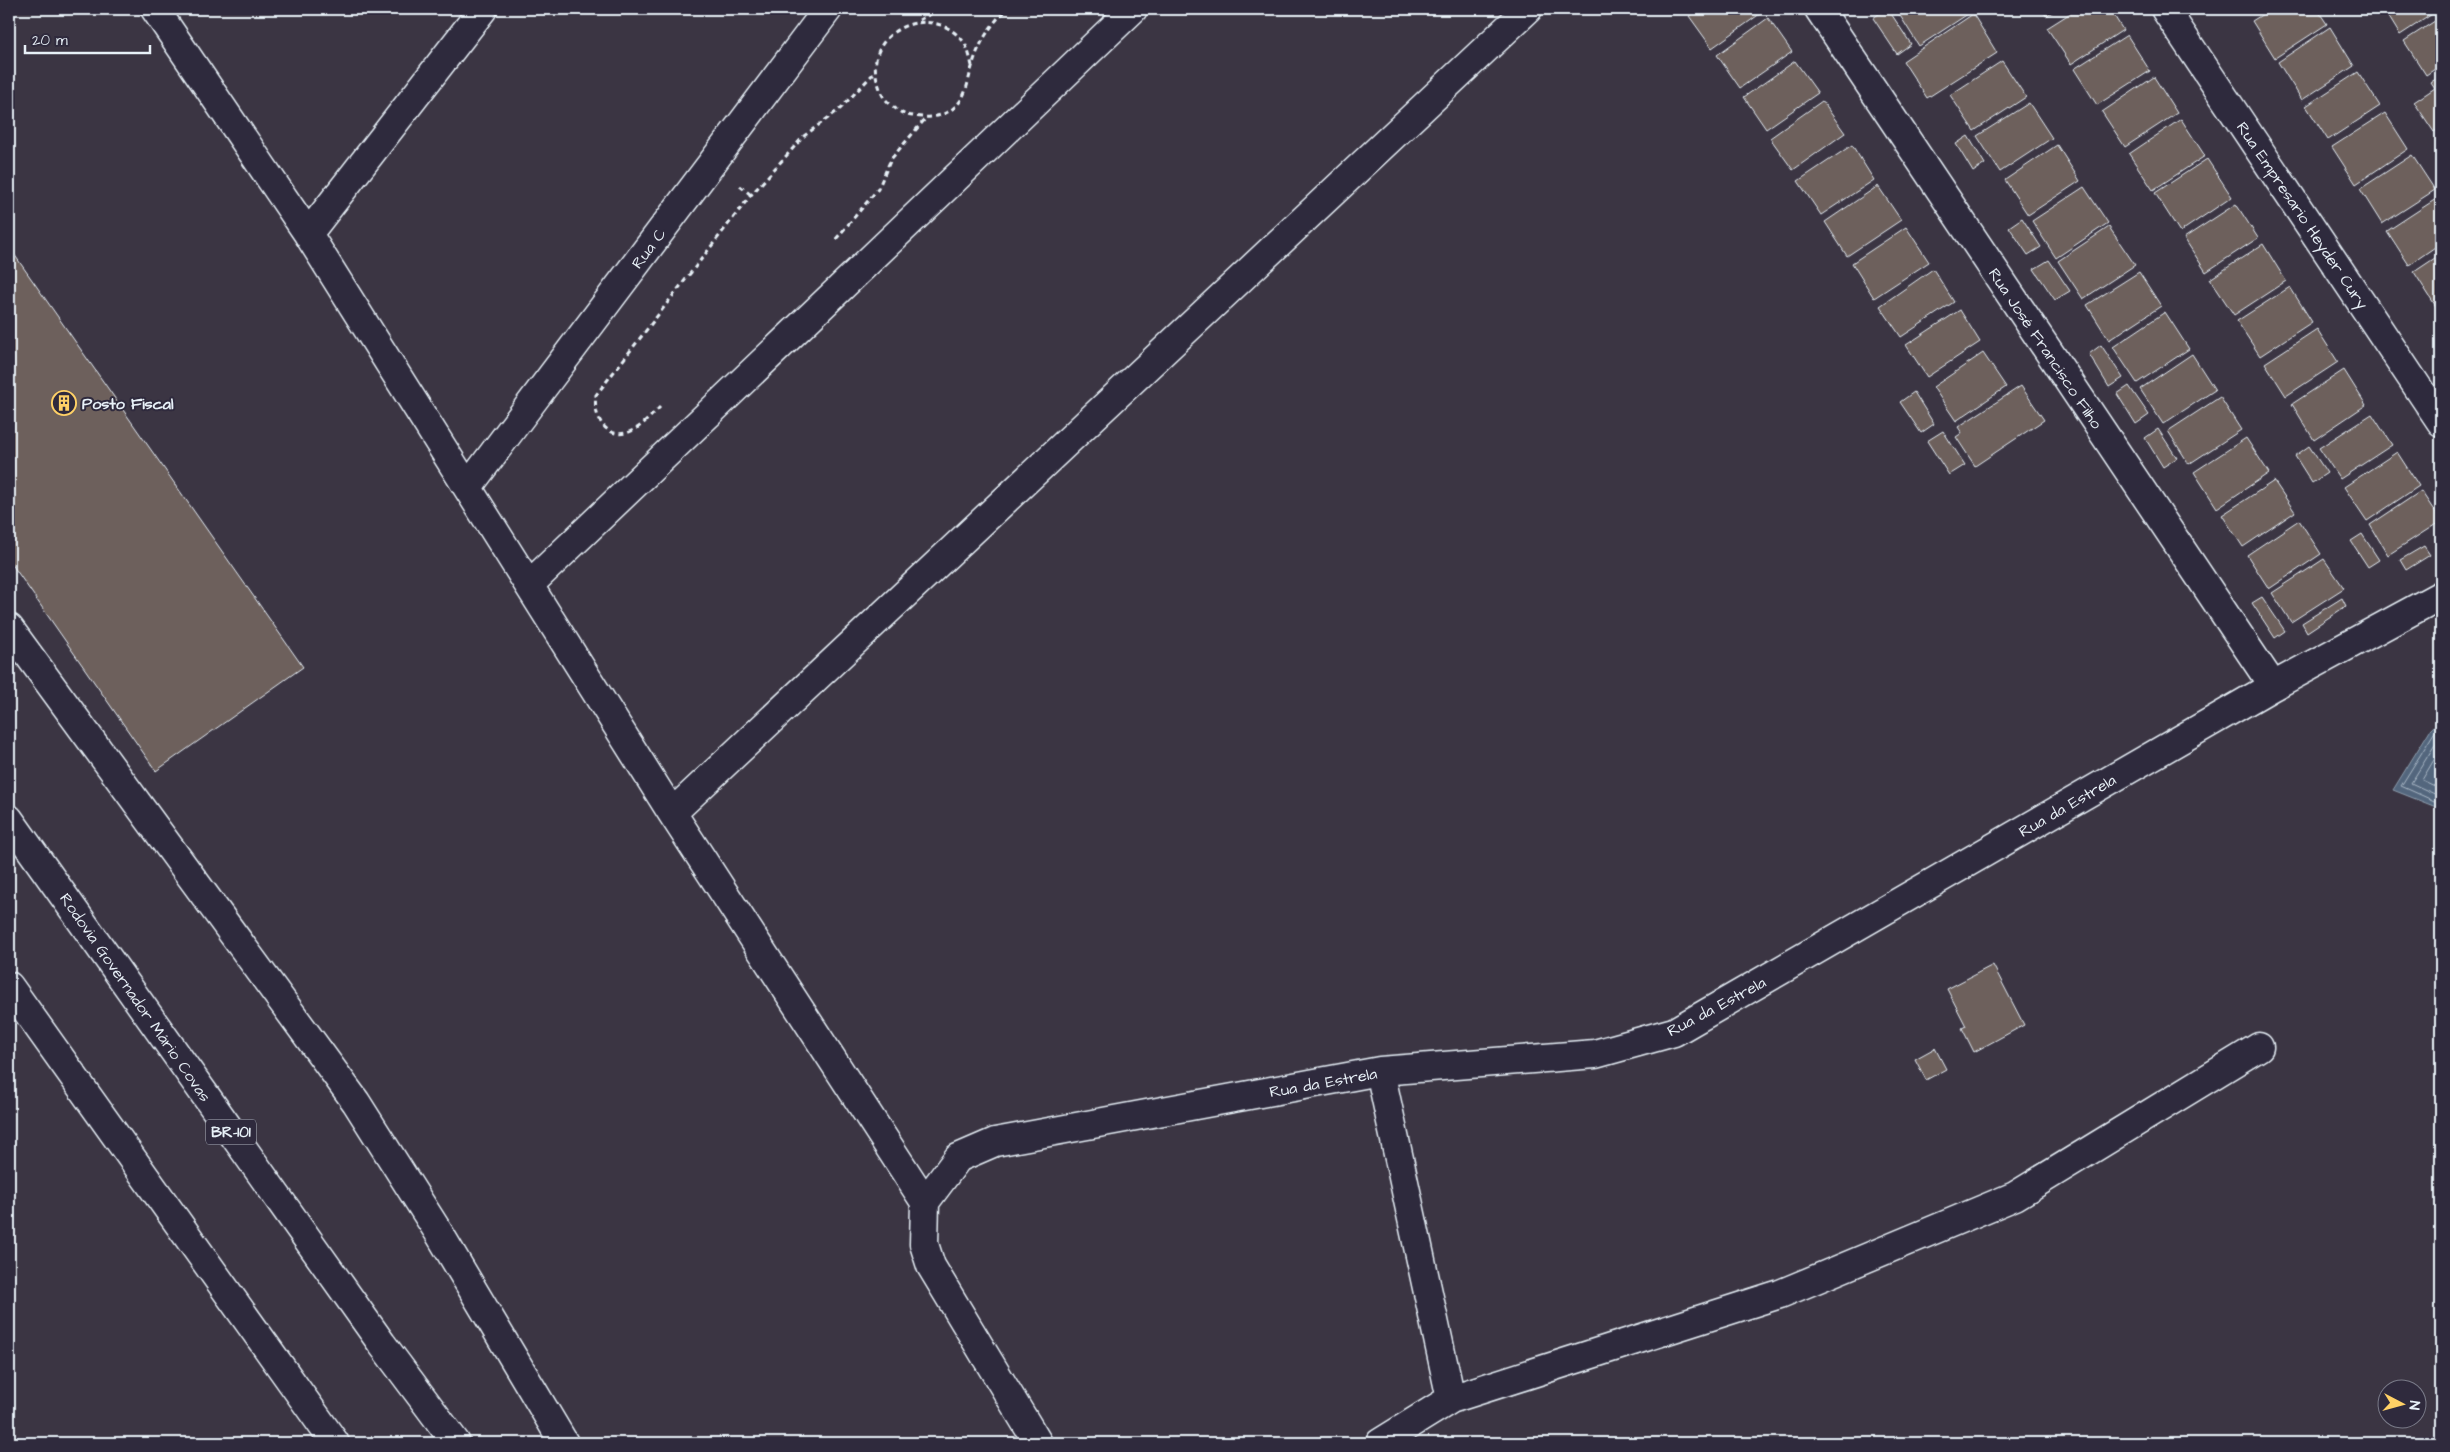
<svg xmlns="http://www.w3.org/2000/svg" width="2450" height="1452" viewBox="0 0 2450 1452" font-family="'Architects Daughter',sans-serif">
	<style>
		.water { fill: #52667d; stroke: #8e9eae }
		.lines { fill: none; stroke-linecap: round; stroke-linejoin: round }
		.shore { stroke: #acb9c7; stroke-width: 1 }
		.building { fill: #6d605c; stroke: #e8f1f8 }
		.street-casing { stroke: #e8f1f8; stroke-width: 31 }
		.primary-casing { stroke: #e8f1f8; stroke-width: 31 }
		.highway-casing { stroke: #e8f1f8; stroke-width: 31 }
		.path { stroke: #e8f1f8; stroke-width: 3; stroke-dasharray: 5 4; stroke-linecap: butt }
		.street { stroke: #2f2a3d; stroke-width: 28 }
		.primary { stroke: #2f2a3d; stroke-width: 28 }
		.highway { stroke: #2f2a3d; stroke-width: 28 }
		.labels { text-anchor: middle; stroke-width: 4; stroke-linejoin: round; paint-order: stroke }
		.shield { fill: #2f2a3d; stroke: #b0b5c0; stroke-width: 1 }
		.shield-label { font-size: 15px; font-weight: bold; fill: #e8f1f8 }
		.street-label { font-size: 16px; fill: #e8f1f8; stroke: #2f2a3d }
		.poi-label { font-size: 16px; font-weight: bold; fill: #e8f1f8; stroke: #2f2a3d; text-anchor: start }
	</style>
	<rect width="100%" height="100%" fill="#3b3543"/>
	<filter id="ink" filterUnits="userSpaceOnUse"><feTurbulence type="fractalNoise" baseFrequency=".02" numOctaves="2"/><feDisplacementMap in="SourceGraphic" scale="10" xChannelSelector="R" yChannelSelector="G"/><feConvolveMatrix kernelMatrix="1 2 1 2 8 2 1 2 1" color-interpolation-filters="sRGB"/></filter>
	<g filter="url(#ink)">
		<path class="water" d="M2441,719V809L2393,790L2430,730Z"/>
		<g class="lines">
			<path class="shore" d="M2441,726L2434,733L2401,786L2441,804
				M2441,735L2411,783L2441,797
				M2441,748L2422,780L2441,789"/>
		</g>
		<path class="building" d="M1699,9H1762L1764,11L1712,48L1689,16Z
			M1886,9H1888L1911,44L1897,54L1873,18Z
			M1907,9H1969L1971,12L1919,46L1899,14Z
			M2042,9H2057L2046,16Z
			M2077,9H2110L2123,30L2071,64L2047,28Z
			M2271,9H2317L2327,24L2275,58L2252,21Z
			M2384,9H2440L2400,35Z
			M1973,14L1997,53L1927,98L1903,61Z
			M2441,17V65L2426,75L2404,41Z
			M1768,18L1792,52L1740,88L1717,55Z
			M2330,27L2354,66L2302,100L2278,62Z
			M2127,35L2150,71L2097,105L2074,69Z
			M1795,61L1818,93L1766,129L1744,97Z
			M2002,61L2026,97L1974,131L1950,95Z
			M2358,72L2380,106L2328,140L2306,106Z
			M2441,76V127L2434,132L2414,102L2435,88L2431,82Z
			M2154,77L2177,113L2125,147L2102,112Z
			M1822,101L1845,133L1793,170L1770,138Z
			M2029,103L2052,138L2000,172L1977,136Z
			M2385,113L2408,149L2356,184L2332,147Z
			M2181,119L2205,156L2153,190L2129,154Z
			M1968,136L1985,164L1973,172L1956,144Z
			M1852,145L1874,180L1821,215L1798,181Z
			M2057,145L2080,181L2028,215L2005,180Z
			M2412,155L2435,190L2382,224L2360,189Z
			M2207,159L2232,197L2180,232L2155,193Z
			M1878,186L1901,220L1847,256L1825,222Z
			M2084,187L2108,223L2056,258L2032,221Z
			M2439,197L2441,200V243L2409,265L2387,231Z
			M2236,204L2258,238L2206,272L2184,238Z
			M2022,218L2041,247L2028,255L2009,227Z
			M1906,227L1929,262L1874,298L1852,263Z
			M2109,227L2135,265L2083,299L2058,261Z
			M2263,244L2286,281L2234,315L2210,279Z
			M9,247L303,667L156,771L9,560Z
			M2441,254V305L2437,308L2414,272Z
			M2049,260L2070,291L2055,300L2034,269Z
			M1933,269L1954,302L1901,337L1880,306Z
			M2139,272L2161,306L2109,340L2087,305Z
			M2290,287L2312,322L2260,356L2237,321Z
			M1960,310L1980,342L1927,377L1906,345Z
			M2165,312L2189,349L2137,383L2113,347Z
			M2317,329L2338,362L2286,396L2265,363Z
			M2101,345L2123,378L2109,387L2089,354Z
			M1983,353L2006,387L1956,421L1933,387Z
			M2192,354L2215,390L2163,424L2140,389Z
			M2344,370L2366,405L2314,440L2292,404Z
			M2021,386L2044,420L1975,466L1956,437L1962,433L1958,427Z
			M2129,386L2149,415L2136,424L2117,394Z
			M1914,392L1934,424L1921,433L1900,402Z
			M2220,397L2241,430L2189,464L2168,431Z
			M2372,414L2392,445L2340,479L2319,448Z
			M2158,429L2177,458L2163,467L2145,438Z
			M1943,431L1965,465L1949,475L1927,441Z
			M2246,438L2269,473L2217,508L2194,472Z
			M2309,446L2327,473L2312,483L2295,456Z
			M2397,452L2419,486L2367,521L2344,487Z
			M2274,481L2295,512L2243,547L2222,515Z
			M2421,491L2441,521L2388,555L2370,525Z
			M2299,520L2321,554L2269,589L2247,555Z
			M2362,534L2379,560L2368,567L2351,541Z
			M2424,546L2430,555L2406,570L2400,560Z
			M2324,559L2344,588L2291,622L2272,593Z
			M2262,597L2285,631L2275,638L2252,603Z
			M2342,598L2346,606L2307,632L2302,623Z
			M1993,965L2024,1025L1974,1052L1962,1028L1966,1026L1947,989Z
			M1935,1048L1946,1069L1926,1080L1915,1059Z"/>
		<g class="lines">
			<defs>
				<path id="street" d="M155,9L308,234L672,813L925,1202
					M1819,9L2273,686
					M2165,9L2441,422
					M308,234L483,9
					M468,487L828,9
					M529,585L1133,9
					M672,813L1528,9
					M1380,1071L1451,1399
					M925,1202L958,1158L995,1142L1380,1071L1595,1054L1674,1032L2273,686L2441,595
					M925,1202L924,1244L931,1266L1038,1443
					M1380,1443L1451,1399L1780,1294L2015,1196L2259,1047"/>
				<path id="primary" d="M9,628L356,1102L439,1233L564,1443"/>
				<path id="highway" d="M9,819L382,1344L456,1443
					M9,986L335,1443"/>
			</defs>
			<use href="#street" class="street-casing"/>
			<use href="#primary" class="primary-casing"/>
			<use href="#highway" class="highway-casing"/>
			<path class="path" d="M919,20L940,9
				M972,66C970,58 968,47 963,41C930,0 861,32 878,83C881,92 882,97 889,103C895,108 900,113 907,115C922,118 938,119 951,110C967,99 967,83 972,67C977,47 991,23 1007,9
				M740,186L751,195
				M836,239L878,189L891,159L926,118
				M660,407C653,414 645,423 637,428C611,445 592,421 596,395L751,195L804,136L840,109L874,73"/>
			<use href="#street" class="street"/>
			<use href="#primary" class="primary"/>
			<use href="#highway" class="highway"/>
		</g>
	</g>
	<defs>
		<symbol id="building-ring" viewBox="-11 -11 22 22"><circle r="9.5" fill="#2f2a3d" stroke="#ffd166" stroke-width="1.5"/><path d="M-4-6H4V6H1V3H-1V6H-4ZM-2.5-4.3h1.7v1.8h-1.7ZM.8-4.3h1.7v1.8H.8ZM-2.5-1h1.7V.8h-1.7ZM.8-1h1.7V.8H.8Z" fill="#ffd166"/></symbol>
	</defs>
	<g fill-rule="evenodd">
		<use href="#building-ring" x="50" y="389" width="28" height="28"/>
	</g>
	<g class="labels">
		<rect class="shield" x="206" y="1119.5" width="50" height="25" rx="4"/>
		<g class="shield-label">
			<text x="231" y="1137">BR-101</text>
		</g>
		<g class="street-label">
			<text transform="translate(2303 215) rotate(56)" y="6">Rua Empresario Heyder Cury</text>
			<text transform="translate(648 248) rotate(-53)" y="6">Rua C</text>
			<text transform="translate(2046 348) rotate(56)" y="6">Rua José Francisco Filho</text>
			<text transform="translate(2067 805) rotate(-30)" y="6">Rua da Estrela</text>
			<text transform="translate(136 997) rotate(55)" y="6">Rodovia Governador Mário Covas</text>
			<text transform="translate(1716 1006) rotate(-28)" y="6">Rua da Estrela</text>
			<text transform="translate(1323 1082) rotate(-10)" y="6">Rua da Estrela</text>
		</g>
		<g class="poi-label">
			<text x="82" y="409">Posto Fiscal</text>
		</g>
	</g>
	<rect width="2450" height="1452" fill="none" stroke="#2f2a3d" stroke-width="30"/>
	<rect x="15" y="15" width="2420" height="1422" fill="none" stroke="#e8f1f8" stroke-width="2" filter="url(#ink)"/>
	<g transform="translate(2402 1404) rotate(96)"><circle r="24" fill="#2f2a3d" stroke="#797a88"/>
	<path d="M0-4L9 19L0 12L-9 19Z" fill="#ffd166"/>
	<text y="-8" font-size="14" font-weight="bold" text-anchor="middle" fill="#e8f1f8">N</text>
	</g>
	<path d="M25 45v8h125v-8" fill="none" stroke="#e8f1f8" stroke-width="2.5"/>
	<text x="32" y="45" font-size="15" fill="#e8f1f8" stroke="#2f2a3d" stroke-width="4" paint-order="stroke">20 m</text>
</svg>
